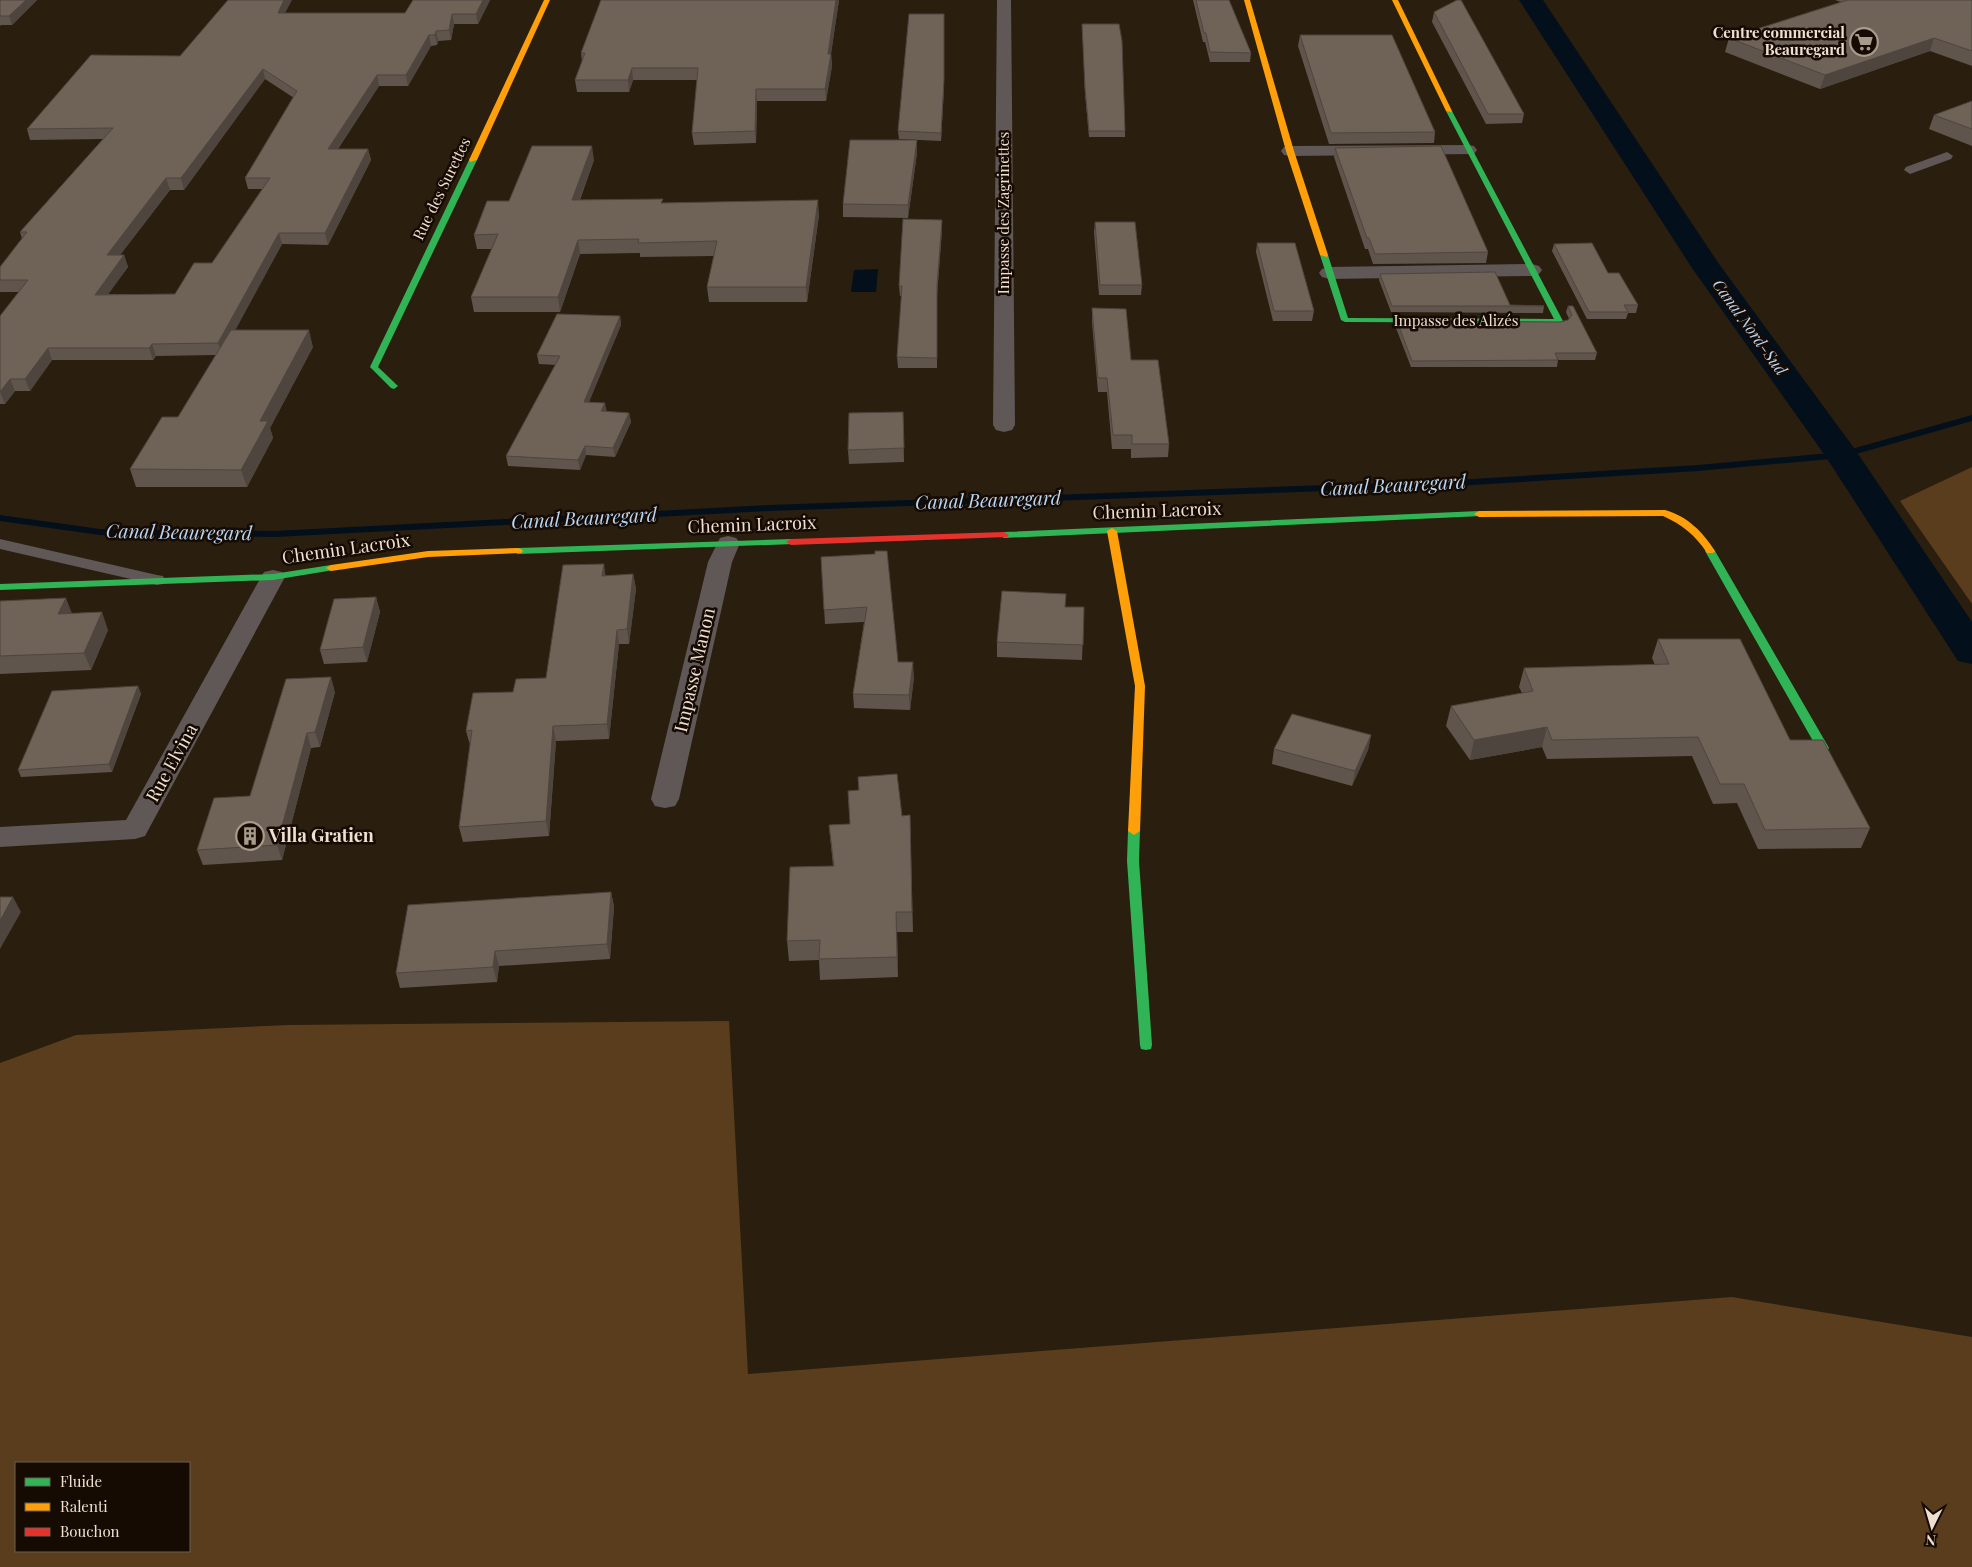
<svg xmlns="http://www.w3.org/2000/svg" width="1972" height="1567" viewBox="0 0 1972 1567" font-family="'Playfair Display',serif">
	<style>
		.green { fill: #593d1c; fill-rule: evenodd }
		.water { fill: #040f1c }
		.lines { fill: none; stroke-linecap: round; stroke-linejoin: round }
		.stream { fill: #040f1c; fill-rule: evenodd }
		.canal { fill: #040f1c; fill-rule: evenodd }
		.lane { fill: #5f5856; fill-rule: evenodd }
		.street { fill: #5f5856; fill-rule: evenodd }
		.fast { fill: #30b455; fill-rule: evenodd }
		.slow { fill: #ff9f0a; fill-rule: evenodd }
		.jam { fill: #e5322d; fill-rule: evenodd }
		.wall { fill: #5f554c; fill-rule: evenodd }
		.shaded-wall { fill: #4e453e }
		.building { fill: #6f6358; stroke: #4e453e; fill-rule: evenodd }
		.labels { text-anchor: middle; stroke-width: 5; stroke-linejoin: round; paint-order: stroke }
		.far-poi-label { font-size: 15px; font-weight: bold; fill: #eedfd0; stroke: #150b03; text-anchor: end }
		.far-street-label { font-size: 15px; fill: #eedfd0; stroke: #150b03 }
		.far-water-label { font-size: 16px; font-style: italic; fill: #b9d7f6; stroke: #150b03 }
		.street-label { font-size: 18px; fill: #eedfd0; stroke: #150b03 }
		.poi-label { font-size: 18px; font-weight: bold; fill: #eedfd0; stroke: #150b03; text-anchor: start }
		.water-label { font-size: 19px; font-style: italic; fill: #b9d7f6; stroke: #150b03 }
	</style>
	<rect width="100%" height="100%" fill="#2a1e0e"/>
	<path class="green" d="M1972,467V604L1900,501Z
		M729,1021L748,1374L1732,1297L1972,1337V1567H0V1063L76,1035L288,1025ZM189,1463V1551H16V1463Z"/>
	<path class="water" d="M878,269L876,292H851L854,270Z"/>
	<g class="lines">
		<path class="stream" d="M1972,415V421L1842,458L1698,471L1440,487L770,511L275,537L100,535L0,521V515L100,529L275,531L770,505L1440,481L1698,465L1841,452Z"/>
		<path class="canal" d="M1519,0H1543L1719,264L1854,448L1972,622V664L1958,661L1826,457L1692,268Z"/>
		<path class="lane" d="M1947,152L1953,156L1951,159L1910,174L1904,170L1906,167Z
			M0,539L157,575L163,576L165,580L163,584L157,585L0,549Z"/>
		<path class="street" d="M997,0H1011L1015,425L1012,430L1004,432L996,430L993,425Z
			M1468,145L1474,146L1477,150L1474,154L1290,156L1284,155L1281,151L1284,147L1290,146Z
			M1532,264L1539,266L1542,270L1539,274L1532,276L1329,279L1322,277L1319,273L1322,269L1329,267Z
			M728,536L736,538L740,543L732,562L679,799L675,806L665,808L655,806L651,799L708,562L720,538Z
			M273,570L282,572L285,577L145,836L135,839L0,847V827L126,820L261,577L264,572Z"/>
		<path class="fast" d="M1447,110L1452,111L1563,321L1562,323L1345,322L1341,320L1320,255L1321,253L1328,255L1348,318L1554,319L1446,111Z
			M470,158L477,160L378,367L398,386L394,389L391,388L370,367Z
			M1479,511L1482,512V516L1004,538L999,535L1004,532Z
			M791,539L796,542L794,544L518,554L513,551L518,548Z
			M1710,548L1715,551L1829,748L1827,751H1819L1817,748L1705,551Z
			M331,565L334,566L336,568L334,570L273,580L0,590V584L273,574Z
			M1134,827L1140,831L1139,861L1152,1045L1151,1049L1146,1050L1141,1049L1140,1045L1127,861L1128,831Z"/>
		<path class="slow" d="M544,0H550L477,160L470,162L469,160Z
			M1244,0H1250L1294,151L1328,255L1327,257L1320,255L1286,151Z
			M1392,0H1398L1452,111L1451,112L1446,111Z
			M1665,510C1687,516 1703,532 1715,551L1713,553H1707C1695,535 1683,525 1663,516L1479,517L1474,514L1479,511Z
			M1112,528L1117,531L1145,686L1140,831L1134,835L1128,831L1135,686L1107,531Z
			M518,548L521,549L523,551L521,553L428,557L331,571L326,568L331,565L428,551Z"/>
		<path class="jam" d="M1004,532L1009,535L1007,537L791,545L786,542L791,539Z"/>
	</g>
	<path class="wall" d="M0,0H37L12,25H1L0,26Z
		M490,0L478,24H454L451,40L438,41L437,45L431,46L408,86H379L338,149H368L371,160L328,245L282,244L235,330L313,347L270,428L273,438L247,487H136L130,469L178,417L216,355L156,356L153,360H52L30,391H15L5,404H0V316L19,292H0V267L22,239L20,232L103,139L30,140L27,129L180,56L285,13H405ZM265,79L294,98L245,178L248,189H262L212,263L175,294H108L128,267L124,255H120L170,190H184Z
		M601,0H839L831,54L832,66L826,101H757L756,143L694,145L692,133L697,80H633L629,92H577L575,80L582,62L581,53Z
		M1193,0H1229L1251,53L1250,62H1210L1205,42H1203Z
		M1835,0H1972V66L1930,51L1820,89L1725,52L1729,38L1841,2Z
		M1434,12L1524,114L1522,123L1486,124L1432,22Z
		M1082,24L1125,131V137H1089L1085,94Z
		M1300,35L1435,132L1434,143L1329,144L1298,46Z
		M944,87L941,141L899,139L898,131Z
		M1972,101V146L1929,129L1934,115Z
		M1335,148L1488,252L1486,263L1373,264L1368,249H1365L1334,157Z
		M917,153L908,218L843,217V204Z
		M594,160L580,200L663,203L819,215L807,302H709L707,287L714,256L640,257V253L580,254L560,312H474L471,297L492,249H477L474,235L509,201Z
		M942,220V230L937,296V368H898L897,357L902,296H900L899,286Z
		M1095,222L1142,285L1141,295H1099L1094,232Z
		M1257,243L1314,311L1312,321H1273L1256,252Z
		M1554,244L1608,273L1638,305L1636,313H1628L1626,319H1587L1552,251Z
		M1380,274L1510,305L1544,306L1543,313L1391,312L1379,280Z
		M1568,306L1597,353L1595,360H1558L1557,367H1411L1396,328L1397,321L1560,322L1568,320L1569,319L1566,312Z
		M1092,308L1131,360L1169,444L1168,457L1131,458V449H1112L1107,392H1098L1092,322Z
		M620,316L621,325L589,402L607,412L629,413L631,422L615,457L586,455L580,470L508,466L506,456L556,365L539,364L537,355Z
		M903,412L904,462L849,464L848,450Z
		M875,554L898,662L914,677L910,710L854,708L853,694L864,622L825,624L821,557Z
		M633,574L636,589L629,644H619L609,739L556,741L549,836L463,842L459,827L470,745L466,731L513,692L546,678L606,576Z
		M376,597L380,612L367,662L324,664L320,650Z
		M0,601L72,613L108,630L91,670L0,674Z
		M1066,607H1084L1082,660L997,657V642Z
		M1658,639L1790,740L1870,828L1861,848L1758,849L1737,803L1713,804L1692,756L1547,759L1542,747L1470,760L1446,726L1451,706L1522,693L1519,687L1524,668L1655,665L1652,658Z
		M138,686L141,694L112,772L21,777L18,770Z
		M335,692L320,747L311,748L282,860L203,865L197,850L250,796Z
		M1371,735L1368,750L1352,786L1272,764L1274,749Z
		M858,777L902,816L910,815L913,932H897L898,977L820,980L819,960L789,961L787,941L833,866L829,825L850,824L859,790Z
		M611,892L614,907L610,959L499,966L497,982L400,988L396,973Z"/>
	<path class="shaded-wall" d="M26,0H37L12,25L9,16Z
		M284,0H292L280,23L278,13Z
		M483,0H490L478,24L476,14Z
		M836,0H839L829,66L828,54Z
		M452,14L454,24L451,40L449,30Z
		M944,14V87L941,141V133Z
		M436,31L438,41L437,45L435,35Z
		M429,35L431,46L408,86L406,75Z
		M1934,38L1930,51L1820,89L1825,75Z
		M831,54L832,66L826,101L825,89Z
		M632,68L633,80L629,92L628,80Z
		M263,69L265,79L184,190L181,178Z
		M377,75L379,86L330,160L328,149Z
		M756,89L757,101L756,143L755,131Z
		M917,140V153L908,218V205Z
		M592,146L594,160L574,214L572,200Z
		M368,149L371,160L328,245L325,233Z
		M166,178L170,190L111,267L107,255Z
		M818,200L819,215L807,302L806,287Z
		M942,220V230L937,296V368V286Z
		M279,233L282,244L222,355L218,343Z
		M578,240L580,254L560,312L558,297Z
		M124,255L128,267L99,307L95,295Z
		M620,316L621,325L585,411L584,402Z
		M309,330L313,347L270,428L273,438L247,487L241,470L260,421Z
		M152,344L156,356L153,360L149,348Z
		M48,348L52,360L30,391L25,379Z
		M10,379L15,391L5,404L0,392Z
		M605,403L607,412L601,411Z
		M629,413L631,422L615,457L613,448Z
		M585,446L586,455L580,470L578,460Z
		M604,564L606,578L602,576Z
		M633,574L636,589L629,644L627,629Z
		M376,597L380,612L367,662L363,647Z
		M66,598L73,616L58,614Z
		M102,612L108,630L91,670L84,653Z
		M617,630L619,644L609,739L607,724Z
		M913,662L914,677L910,710L909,695Z
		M331,677L335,692L320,747L315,732Z
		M138,686L141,694L112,772L109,764Z
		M553,726L556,741L549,836L546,821Z
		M1547,727L1542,747L1470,760L1474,740Z
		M307,733L311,748L282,860L277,845Z
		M1371,735L1368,750L1352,786L1355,771Z
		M611,892L614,907L610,959L607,944Z
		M13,897L21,912L0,949V921Z
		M896,912L897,932L898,977L897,957Z
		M495,951L499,966L497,982L493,967Z"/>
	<path class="building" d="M0,0H26L9,16H0Z
		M228,0H284L278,13H405L413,0H483L476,14H452L449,30L436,31L435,35H429L406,75H377L328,149H368L325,233H279L218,343L152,344L149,348H48L25,379H10L0,392V316L28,280H0V267L27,232H20L113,128L27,129L91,55L180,56ZM263,69L297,91L245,178H270L212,263H194L175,294L95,295L124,255H107L166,178H181Z
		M601,0H836L828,54H831L825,89H756L755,131L692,133L698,68H632L628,80H575L585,53H581Z
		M1196,0H1229L1251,53L1210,52L1206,33H1204Z
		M1457,0H1461L1524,114H1488L1434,12Z
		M1848,0H1972V51L1934,38L1825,75L1729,38Z
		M909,14H944V79L941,133L898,131Z
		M1082,24H1119L1122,41L1125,131H1089L1085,88Z
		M1300,35H1392L1435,132L1331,133Z
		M1972,101V129L1934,115Z
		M850,140H917L908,205L843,204Z
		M532,146H592L572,200L663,199L661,203L818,200L806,287H707L717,241L638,243L639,239L578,240L558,297H471L498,234L474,235L487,201H509Z
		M1441,146L1488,252L1375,254L1369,238H1367L1335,148Z
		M903,219L942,220L937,286V358L897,357L902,286H899Z
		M1095,222H1135L1142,285H1100Z
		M1257,243H1295L1314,311H1274Z
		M1592,243L1608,273H1619L1638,305H1624L1628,312H1589L1554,244Z
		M1495,272L1510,305L1544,306H1392L1380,274Z
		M1568,306H1573L1597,353H1555L1558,360L1412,361L1397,321L1560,322L1568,320L1572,315Z
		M1092,308L1126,309L1131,360H1158L1169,444H1132V435H1113L1107,378H1098Z
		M557,314L620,316L584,402L605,403L601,411L629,413L613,448L585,446L578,460L506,456L560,356L537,355Z
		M231,330H309L260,421H268L241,470L130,469L162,417H178Z
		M903,412L904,448L848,450L849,413Z
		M875,551H887L898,662H913L909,695L853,694L867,607L824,610L821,557L875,554Z
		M604,564L602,576L633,574L627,629L617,630L607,724L553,726L546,821L459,827L472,730L466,731L473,693L513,692L516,679L546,678L563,565Z
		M1002,591L1066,594L1065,607H1084L1083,645L997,642Z
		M376,597L363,647L320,650L334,599Z
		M66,598L58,614L102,612L84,653L0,656V601Z
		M1658,639H1740L1790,740H1823L1870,828L1765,830L1744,784H1720L1698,737L1552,740L1547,727L1474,740L1451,706L1533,691L1524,668L1669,664Z
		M331,677L315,732L307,733L277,845L197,850L214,798L250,796L286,679Z
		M138,686L109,764L18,770L52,691Z
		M1292,714L1371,735L1355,771L1274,749Z
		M897,774L902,816L910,815L912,912H896L897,957L819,959L820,940L787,941L790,867L834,866L829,825L850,824L848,791L859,790L858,777Z
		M611,892L607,944L495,951L493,967L396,973L408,905Z
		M0,897H13L0,921Z"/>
	<defs>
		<symbol id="supermarket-ring" viewBox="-11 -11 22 22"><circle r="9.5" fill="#150b03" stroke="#a99b8c" stroke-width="1.5"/><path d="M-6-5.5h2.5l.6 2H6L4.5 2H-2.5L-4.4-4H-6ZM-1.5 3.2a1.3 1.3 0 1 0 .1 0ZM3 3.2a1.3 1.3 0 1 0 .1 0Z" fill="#a99b8c"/></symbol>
		<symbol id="building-ring" viewBox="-11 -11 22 22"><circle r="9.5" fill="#150b03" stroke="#a99b8c" stroke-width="1.5"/><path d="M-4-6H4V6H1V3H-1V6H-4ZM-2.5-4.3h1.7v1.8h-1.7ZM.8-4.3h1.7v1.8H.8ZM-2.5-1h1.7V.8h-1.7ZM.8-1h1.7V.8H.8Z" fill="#a99b8c"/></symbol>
	</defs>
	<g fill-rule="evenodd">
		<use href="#supermarket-ring" x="1848" y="26" width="32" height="32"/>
		<use href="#building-ring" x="234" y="820" width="32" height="32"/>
	</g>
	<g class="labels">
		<g class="far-poi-label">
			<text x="1845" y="38">Centre commercial<tspan x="1845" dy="17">Beauregard</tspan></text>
		</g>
		<g class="far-street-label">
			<text transform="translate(442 189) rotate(-64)" y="5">Rue des Surettes</text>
			<text transform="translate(1004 213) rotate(-90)" y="5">Impasse des Zagrinettes</text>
			<text x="1456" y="326">Impasse des Alizés</text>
		</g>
		<g class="far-water-label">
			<text transform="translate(1750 327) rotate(54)" y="6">Canal Nord-Sud</text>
		</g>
		<g class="street-label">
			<text transform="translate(1157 511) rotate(-2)" y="6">Chemin Lacroix</text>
			<text transform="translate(752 525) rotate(-2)" y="6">Chemin Lacroix</text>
			<text transform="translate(346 549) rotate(-8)" y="6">Chemin Lacroix</text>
			<text transform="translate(695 670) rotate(-77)" y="6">Impasse Manon</text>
			<text transform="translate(172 763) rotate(-61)" y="6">Rue Elvina</text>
		</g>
		<g class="poi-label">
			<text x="269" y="842">Villa Gratien</text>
		</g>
		<g class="water-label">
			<text transform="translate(1393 485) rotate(-3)" y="7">Canal Beauregard</text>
			<text transform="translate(988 500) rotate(-2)" y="7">Canal Beauregard</text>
			<text transform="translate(584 518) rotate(-3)" y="7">Canal Beauregard</text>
			<text transform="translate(179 532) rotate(1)" y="7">Canal Beauregard</text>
		</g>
	</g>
	<rect x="15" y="1462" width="175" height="90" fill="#150b03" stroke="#6c6055"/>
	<rect x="25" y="1478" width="25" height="8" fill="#30b455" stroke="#6c6055"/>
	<text x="60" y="1487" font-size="15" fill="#eedfd0">Fluide</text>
	<rect x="25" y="1503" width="25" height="8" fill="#ff9f0a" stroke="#6c6055"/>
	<text x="60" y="1512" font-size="15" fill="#eedfd0">Ralenti</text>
	<rect x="25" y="1528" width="25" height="8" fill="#e5322d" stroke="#6c6055"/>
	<text x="60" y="1537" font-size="15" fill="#eedfd0">Bouchon</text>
	<g transform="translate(1932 1527) rotate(185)" stroke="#150b03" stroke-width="4" paint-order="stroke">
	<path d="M0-4L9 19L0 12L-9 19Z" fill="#eedfd0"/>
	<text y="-8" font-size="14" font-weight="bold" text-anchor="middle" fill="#eedfd0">N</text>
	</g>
</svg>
